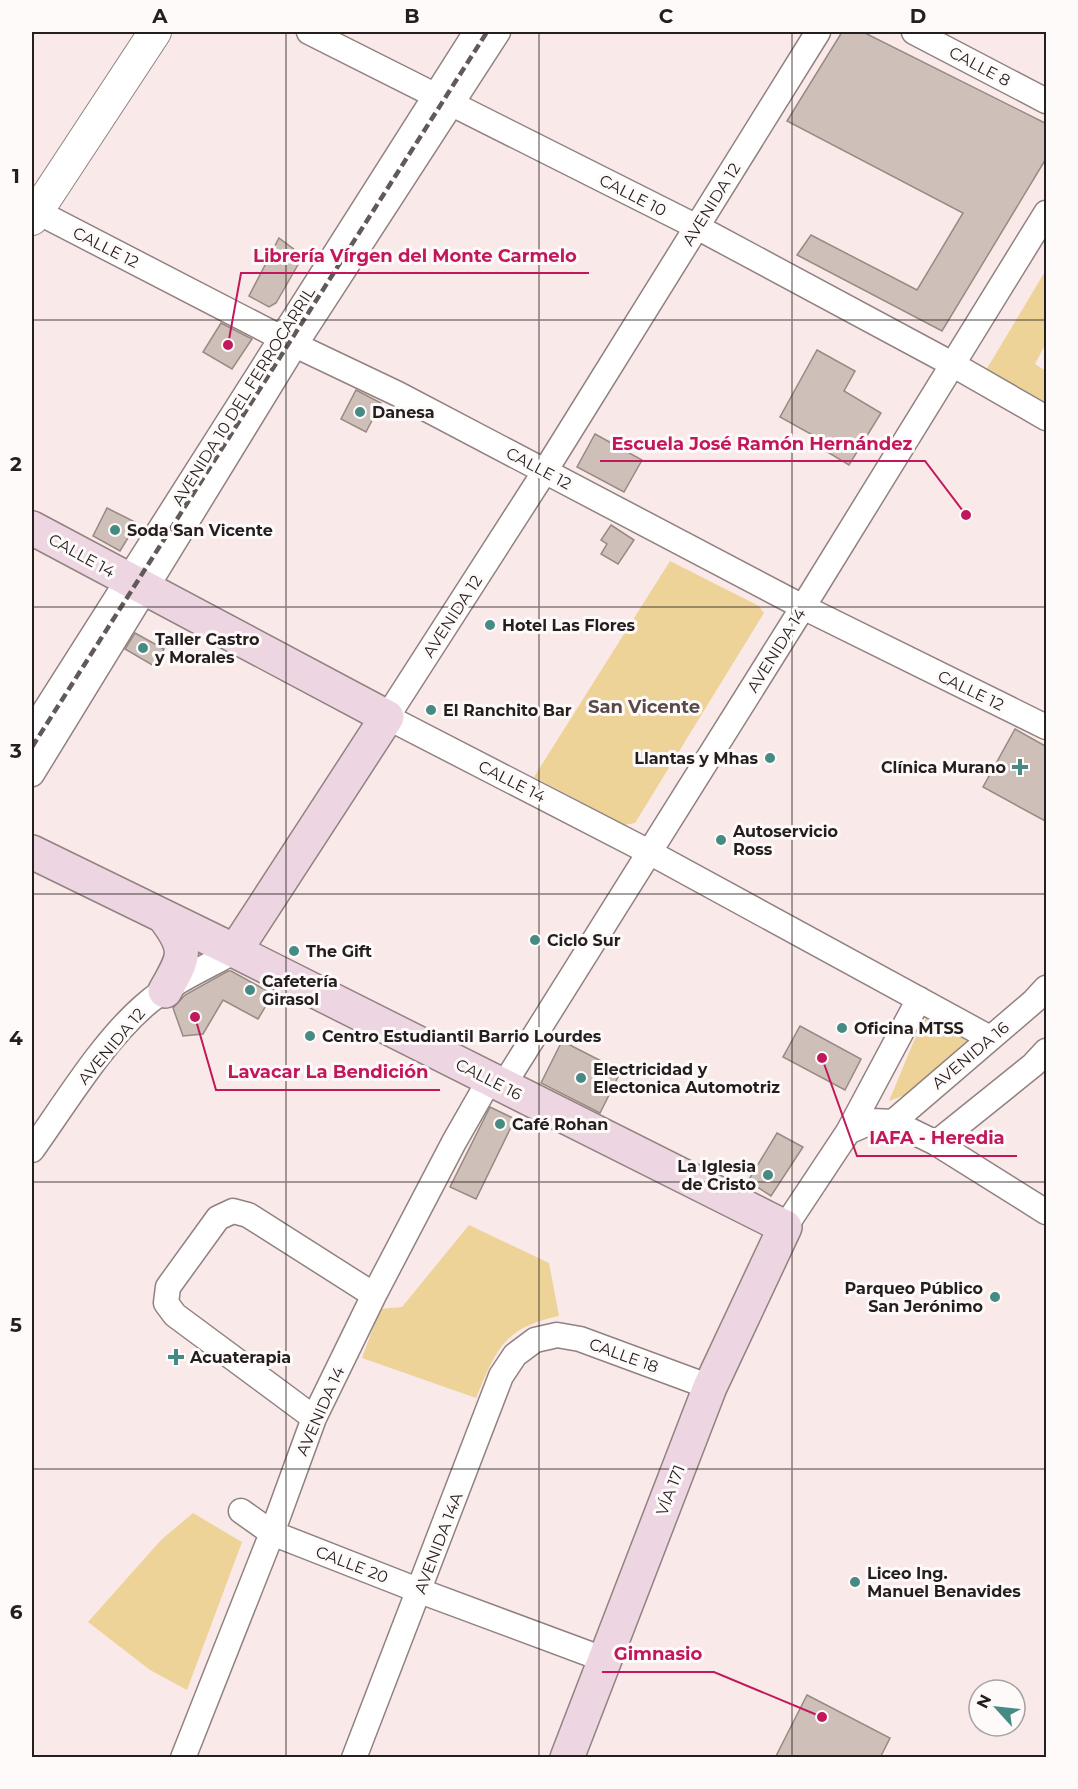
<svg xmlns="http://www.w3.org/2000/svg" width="1078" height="1789" viewBox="0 0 1078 1789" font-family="Montserrat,sans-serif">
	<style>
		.green { fill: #eed398 }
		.building { fill: #cec0b8; stroke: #968a82; stroke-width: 1.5 }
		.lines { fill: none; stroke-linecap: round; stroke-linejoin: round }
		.minor-casing { stroke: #918281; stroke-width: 27 }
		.tertiary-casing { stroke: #918281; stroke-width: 34 }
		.secondary-casing { stroke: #918281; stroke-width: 36 }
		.minor { stroke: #fff; stroke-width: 24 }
		.tertiary { stroke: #fff; stroke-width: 32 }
		.secondary { stroke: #edd5e2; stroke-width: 33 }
		.rail { stroke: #625959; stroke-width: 4.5; stroke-dasharray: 9 4.5; stroke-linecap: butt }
		.grid { fill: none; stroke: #241e1e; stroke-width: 1.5; stroke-opacity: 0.55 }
		.poi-dot { fill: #458b83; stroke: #fefafa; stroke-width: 2 }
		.labels { text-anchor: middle; stroke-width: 6; stroke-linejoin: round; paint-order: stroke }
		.street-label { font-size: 16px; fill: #241e1e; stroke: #fefafa }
		.poi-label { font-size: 16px; font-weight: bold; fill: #241e1e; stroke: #fefafa; text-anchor: start }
		.neighbourhood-label { font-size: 18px; font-weight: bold; fill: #584a49; stroke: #fefafa }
		.leader { fill: none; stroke: #c2185b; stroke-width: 2 }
		.callout-dot { fill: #c2185b; stroke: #fefafa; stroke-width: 2 }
		.callout-label { font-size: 18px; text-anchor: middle; font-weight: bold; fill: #c2185b; stroke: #fefafa; stroke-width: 6; stroke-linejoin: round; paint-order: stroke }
		.neatline { fill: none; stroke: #241e1e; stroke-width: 2 }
		.grid-label { font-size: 20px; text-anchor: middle; font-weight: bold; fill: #241e1e }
	</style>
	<rect width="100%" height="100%" fill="#fae9e9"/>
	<path class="green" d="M1046,270V343L1035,364L1046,371V402L986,370Z
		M670,561L759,606L764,613L635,823L624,825L534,777Z
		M927,1016L968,1040L905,1095L889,1101L913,1043Z
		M469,1225L549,1263L559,1316C503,1328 497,1349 476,1398L362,1358L380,1309L402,1307Z
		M193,1513L242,1542L187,1690L150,1670L88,1622L161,1540Z"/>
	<path class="building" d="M842,32H863L1047,124V157L942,331L797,255L811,235L917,290L963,213L787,121Z
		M279,238L303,256L276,303L269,307L249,296Z
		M221,323L252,339L232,369L203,352Z
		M817,350L855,371L844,391L881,413L849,465L814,444L818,438L780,417Z
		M356,390L381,403L366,432L341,419Z
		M595,434L642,460L624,492L577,467Z
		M107,508L137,523L120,551L93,536Z
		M611,525L634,540L618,564L601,554L607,544L601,540Z
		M135,633L164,649L154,666L125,649Z
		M1015,729L1047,747V822L983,787Z
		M228,971H231L273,994L258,1019L223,1000L203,1034L183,1036L173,1008L185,995Z
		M800,1026L861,1059L845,1090L783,1057Z
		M562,1041L621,1071L600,1113L541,1083Z
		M490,1107L515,1119L476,1199L450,1187Z
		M777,1133L803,1147L771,1196L748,1181Z
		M807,1695L890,1738L880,1758H775Z"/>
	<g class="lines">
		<defs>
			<path id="minor" d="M309,32L697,227L952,364L1046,418
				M818,32L545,471L387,717L649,852L990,1038
				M914,32L1046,101
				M32,209L295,345L398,394L803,607L1046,727
				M32,731L476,32
				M32,774L295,345L498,32
				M503,1086L803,607L1046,213
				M893,1122L1034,1001L1046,988
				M848,1132L873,1121L893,1122L936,1143L1046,1212
				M936,1143L1033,1065L1046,1051
				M32,1150C65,1104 102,1042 145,1005C170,983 205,968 235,951
				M785,1227L848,1132L919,999
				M314,1418L175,1315L166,1303L168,1287L218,1218L233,1211L248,1215L374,1295
				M241,1511L272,1533L420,1591L603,1659
				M183,1758L272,1533L314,1418L374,1295L454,1142L490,1079
				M354,1758L501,1376L515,1355L535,1340L557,1335L580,1339L710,1387"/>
			<path id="tertiary" d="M32,219L155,32"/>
			<path id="secondary" d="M32,528L387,717L235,951
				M32,852L235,951L785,1227L710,1387L567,1758
				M164,917C189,950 185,956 165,991"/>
		</defs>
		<use href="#minor" class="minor-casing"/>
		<use href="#tertiary" class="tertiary-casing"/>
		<use href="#secondary" class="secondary-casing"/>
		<use href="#minor" class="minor"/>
		<use href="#tertiary" class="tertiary"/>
		<use href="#secondary" class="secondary"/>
		<path class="rail" d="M32,747L487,32"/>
	</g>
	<path class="grid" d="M286,32V1758M539,32V1758M792,32V1758M32,320H1046M32,607H1046M32,894H1046M32,1182H1046M32,1469H1046"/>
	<g class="poi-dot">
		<circle cx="360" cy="412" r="6"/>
		<circle cx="115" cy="530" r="6"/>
		<circle cx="490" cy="625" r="6"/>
		<circle cx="143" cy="648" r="6"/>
		<circle cx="431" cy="710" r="6"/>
		<circle cx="770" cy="758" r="6"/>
		<path d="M1017 758h6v6h6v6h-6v6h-6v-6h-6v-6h6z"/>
		<circle cx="721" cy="840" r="6"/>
		<circle cx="535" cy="940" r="6"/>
		<circle cx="294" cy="951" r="6"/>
		<circle cx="250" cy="990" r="6"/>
		<circle cx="842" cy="1028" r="6"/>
		<circle cx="310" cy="1036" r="6"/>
		<circle cx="581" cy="1078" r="6"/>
		<circle cx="500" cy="1124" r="6"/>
		<circle cx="768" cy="1175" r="6"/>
		<circle cx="995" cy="1297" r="6"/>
		<path d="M173 1348h6v6h6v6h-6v6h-6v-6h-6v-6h6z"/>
		<circle cx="855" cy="1582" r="6"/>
	</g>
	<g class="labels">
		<g class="street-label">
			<text transform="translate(980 66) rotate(28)" y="6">CALLE 8</text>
			<text transform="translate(633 195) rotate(27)" y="6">CALLE 10</text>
			<text transform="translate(711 204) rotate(-58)" y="6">AVENIDA 12</text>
			<text transform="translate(106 247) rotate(27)" y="6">CALLE 12</text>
			<text transform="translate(243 396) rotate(-58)" y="6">AVENIDA 10 DEL FERROCARRIL</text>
			<text transform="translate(539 468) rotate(28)" y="6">CALLE 12</text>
			<text transform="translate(82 555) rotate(29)" y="6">CALLE 14</text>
			<text transform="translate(452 616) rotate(-57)" y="6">AVENIDA 12</text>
			<text transform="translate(776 650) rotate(-58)" y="6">AVENIDA 14</text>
			<text transform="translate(971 690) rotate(26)" y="6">CALLE 12</text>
			<text transform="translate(512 781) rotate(27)" y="6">CALLE 14</text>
			<text transform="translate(111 1046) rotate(-50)" y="6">AVENIDA 12</text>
			<text transform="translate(970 1055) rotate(-40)" y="6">AVENIDA 16</text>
			<text transform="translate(489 1079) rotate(27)" y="6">CALLE 16</text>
			<text transform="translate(624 1355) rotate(20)" y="6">CALLE 18</text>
			<text transform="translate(320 1411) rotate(-66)" y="6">AVENIDA 14</text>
			<text transform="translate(670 1490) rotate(-69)" y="6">VÍA 171</text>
			<text transform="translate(438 1543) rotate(-69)" y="6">AVENIDA 14A</text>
			<text transform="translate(352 1564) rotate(21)" y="6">CALLE 20</text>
		</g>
		<g class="poi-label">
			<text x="372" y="418">Danesa</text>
			<text x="127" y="536">Soda San Vicente</text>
			<text x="502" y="631">Hotel Las Flores</text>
			<text x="155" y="645">Taller Castro<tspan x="155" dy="18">y Morales</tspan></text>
			<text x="443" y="716">El Ranchito Bar</text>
			<text x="758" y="764" text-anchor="end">Llantas y Mhas</text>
			<text x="1006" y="773" text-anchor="end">Clínica Murano</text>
			<text x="733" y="837">Autoservicio<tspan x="733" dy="18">Ross</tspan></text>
			<text x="547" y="946">Ciclo Sur</text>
			<text x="306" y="957">The Gift</text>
			<text x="262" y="987">Cafetería<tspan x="262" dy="18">Girasol</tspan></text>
			<text x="854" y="1034">Oficina MTSS</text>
			<text x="322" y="1042">Centro Estudiantil Barrio Lourdes</text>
			<text x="593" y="1075">Electricidad y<tspan x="593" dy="18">Electonica Automotriz</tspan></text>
			<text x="512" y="1130">Café Rohan</text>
			<text x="756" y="1172" text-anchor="end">La Iglesia<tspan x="756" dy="18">de Cristo</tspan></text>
			<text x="983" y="1294" text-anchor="end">Parqueo Público<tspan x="983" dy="18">San Jerónimo</tspan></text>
			<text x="190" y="1363">Acuaterapia</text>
			<text x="867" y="1579">Liceo Ing.<tspan x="867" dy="18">Manuel Benavides</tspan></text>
		</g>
		<g class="neighbourhood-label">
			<text x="644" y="713">San Vicente</text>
		</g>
	</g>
	<path class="leader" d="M228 345L241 273H589M966 515L925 461H600M195 1017L216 1090H440M822 1058L857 1156H1017M822 1717L714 1672H602"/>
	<g class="callout-dot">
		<circle cx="228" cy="345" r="6"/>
		<circle cx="966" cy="515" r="6"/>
		<circle cx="195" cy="1017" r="6"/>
		<circle cx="822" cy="1058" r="6"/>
		<circle cx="822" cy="1717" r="6"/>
	</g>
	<g class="callout-label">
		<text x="415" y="262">Librería Vírgen del Monte Carmelo</text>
		<text x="762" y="450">Escuela José Ramón Hernández</text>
		<text x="328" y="1078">Lavacar La Bendición</text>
		<text x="937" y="1144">IAFA - Heredia</text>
		<text x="658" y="1660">Gimnasio</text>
	</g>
	<rect width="1078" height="1789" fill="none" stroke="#fefafa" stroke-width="66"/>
	<g transform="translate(997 1708) rotate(297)"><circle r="28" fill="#fefafa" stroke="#a7a2a2" stroke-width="1.5"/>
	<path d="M0-4.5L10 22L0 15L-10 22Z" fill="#458b83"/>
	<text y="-9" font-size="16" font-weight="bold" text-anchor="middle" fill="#241e1e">N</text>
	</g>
	<rect x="33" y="33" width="1012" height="1723" class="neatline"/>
	<g class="grid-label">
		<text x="160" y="23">A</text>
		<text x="412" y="23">B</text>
		<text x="666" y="23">C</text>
		<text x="918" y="23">D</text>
		<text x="16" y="183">1</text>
		<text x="16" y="471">2</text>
		<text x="16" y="758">3</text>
		<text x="16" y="1045">4</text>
		<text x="16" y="1332">5</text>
		<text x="16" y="1619">6</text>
	</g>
</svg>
